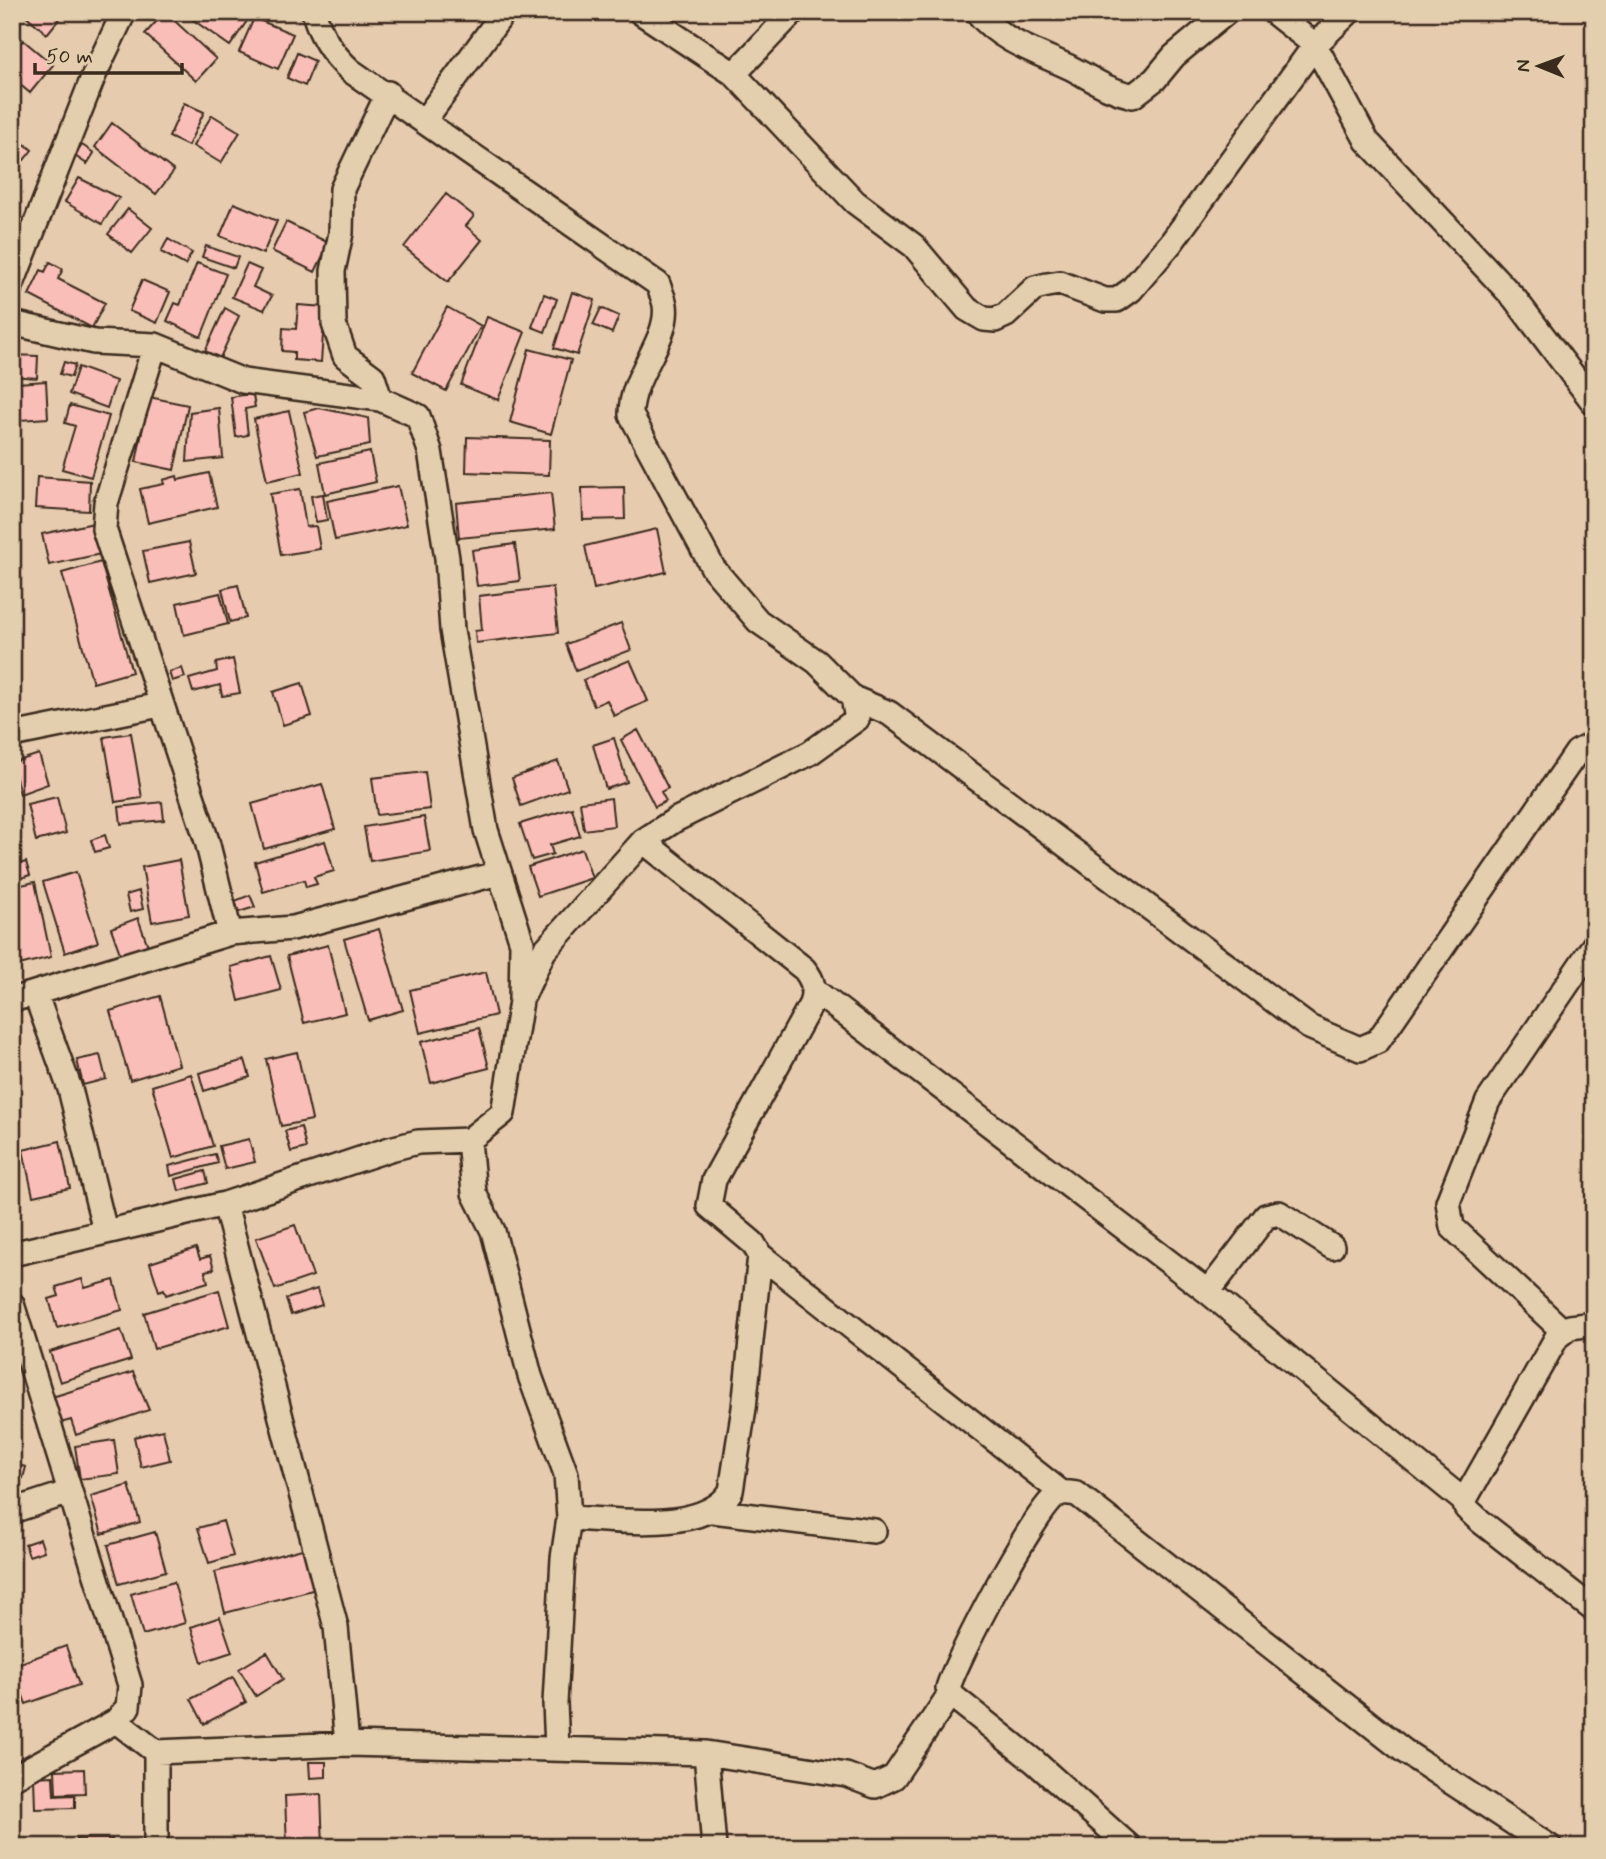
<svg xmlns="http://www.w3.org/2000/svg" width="1606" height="1859" viewBox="0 0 1606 1859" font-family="Mynerve,sans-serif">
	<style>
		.building { fill: #f9beb7; stroke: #3b2a1e; stroke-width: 2 }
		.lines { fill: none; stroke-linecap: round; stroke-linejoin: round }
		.minor-casing { stroke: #3b2a1e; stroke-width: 28 }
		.minor { stroke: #e3cead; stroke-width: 23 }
	</style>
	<rect width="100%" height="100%" fill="#e7cbaf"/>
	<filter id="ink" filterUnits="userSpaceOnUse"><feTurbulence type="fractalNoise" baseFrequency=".0143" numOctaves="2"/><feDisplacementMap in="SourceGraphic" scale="14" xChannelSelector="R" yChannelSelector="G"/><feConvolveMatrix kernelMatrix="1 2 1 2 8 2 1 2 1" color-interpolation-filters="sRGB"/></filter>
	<g filter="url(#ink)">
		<path class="building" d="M22,12H65L47,34Z
			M165,12L216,59L196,81L145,34Z
			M182,12H253L230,46Z
			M254,18L293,34L278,69L239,52Z
			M23,40L53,65L30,93L12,78V53Z
			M297,53L315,61L305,86L287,78Z
			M184,103L204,112L188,146L169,137Z
			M212,115L240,132L221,163L193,146Z
			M112,123L174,171L156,194L95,147Z
			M12,134L32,150L24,160L12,151Z
			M82,145L94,153L87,164L75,156Z
			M79,178L119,198L102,224L65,202Z
			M446,194L474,216L466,226L482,240L448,282L404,247Z
			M234,203L277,221L263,254L220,236Z
			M128,209L152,228L132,253L108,234Z
			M286,222L329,243L315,272L272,251Z
			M168,239L192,253L185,265L161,252Z
			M206,246L238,257L234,268L202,257Z
			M50,262L63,269L58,279L105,303L92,328L29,295L41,270L45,272Z
			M197,263L226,274L201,337L167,321L175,303L180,305Z
			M247,264L261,270L253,287L272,296L264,310L232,297Z
			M142,280L170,292L157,323L129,311Z
			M572,292L595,300L577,355L554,348Z
			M544,294L557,299L545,332L532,327Z
			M298,305L325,307L321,362L294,360V352L282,351L283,328L296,329Z
			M447,307L481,326L446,391L412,373Z
			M225,308L239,316L220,358L205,351Z
			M601,308L619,316L612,333L593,325Z
			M487,317L525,332L498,400L461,385Z
			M529,349L571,360L551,434L510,422Z
			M13,355L38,356L37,378L12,376Z
			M64,362L75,365L71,377L60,374Z
			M78,367L116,381L107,408L69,394Z
			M46,381L48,418L20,420L17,383Z
			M243,395H253L255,407L245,409L248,435L236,437L231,397Z
			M149,397L188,405L174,470L136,462Z
			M70,405L109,416L91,477L62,469L75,426L65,423Z
			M219,408L223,458L187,462L190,412Z
			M319,408L368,418L370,445L317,456L304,412Z
			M289,411L303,473L267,481L254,419Z
			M467,437L550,440L549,475L466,472Z
			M370,452L376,482L325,494L319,463Z
			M209,473L217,507L148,523L140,489L164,484L163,480L177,476L178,480Z
			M37,477L90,481L89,511L35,508Z
			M398,486L407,525L335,540L327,501Z
			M624,487L625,519L583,520L582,488Z
			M300,489L306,527L316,526L320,549L281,555L270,494Z
			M551,493L555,529L459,538L456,503Z
			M323,494L327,520L316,522L311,496Z
			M94,523L101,554L49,565L42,534Z
			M657,529L666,572L594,589L585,546Z
			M189,542L196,573L150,583L143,551Z
			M515,544L520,581L477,586L472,550Z
			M101,562L132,672L93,683L62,573Z
			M238,585L246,618L230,622L222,589Z
			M553,587L558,633L476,643L475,631L482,630L479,596Z
			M220,593L228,624L184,635L177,603Z
			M621,623L631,650L576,671L566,644Z
			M12,658L20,691L12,693Z
			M233,659L240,693L222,696L220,685L193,692L189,679L217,671L216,663Z
			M630,660L648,701L614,716L607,700L594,706L583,680Z
			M182,668L185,677L172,681L169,672Z
			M302,683L312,716L283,725L273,692Z
			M638,730L668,788L661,792L666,801L655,807L621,740Z
			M131,733L142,798L115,802L104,737Z
			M614,738L627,782L606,789L593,745Z
			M39,754L48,784L20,794L12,763Z
			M558,761L568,789L521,806L512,778Z
			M425,772L430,809L377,815L372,778Z
			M322,784L335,829L264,849L252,804Z
			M57,797L66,833L36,841L27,804Z
			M611,798L614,826L584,830L580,802Z
			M162,802L164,820L121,824L119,807Z
			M572,808L580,836L550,845L553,854L532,860L520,824Z
			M424,817L430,851L370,861L364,827Z
			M105,835L109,848L95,852L91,840Z
			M325,841L334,871L314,877L317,884L306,887L304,880L263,892L255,862Z
			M582,849L592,878L538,896L528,867Z
			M179,860L189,915L152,922L142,867Z
			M26,862L30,875L12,881V866Z
			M76,872L98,942L65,953L43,882Z
			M35,882L51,957L19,965L12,935V887Z
			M139,891L143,909L130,912L126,895Z
			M250,895L255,907L239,912L235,901Z
			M138,918L148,946L121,956L111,928Z
			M379,929L403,1010L368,1020L344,939Z
			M328,945L345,1013L304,1023L287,956Z
			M271,956L281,990L239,1001L231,967Z
			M486,972L496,1015L420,1033L410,990Z
			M160,996L179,1065L130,1080L110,1011Z
			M479,1028L489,1068L431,1083L421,1042Z
			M297,1052L312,1120L281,1126L266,1059Z
			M100,1055L106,1079L83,1085L77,1060Z
			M245,1060L250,1077L204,1091L199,1073Z
			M191,1074L213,1146L173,1158L152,1086Z
			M301,1127L306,1148L291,1152L285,1131Z
			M249,1139L255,1162L225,1169L219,1146Z
			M60,1141L70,1188L33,1196L23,1150Z
			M215,1154L218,1163L171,1176L169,1166Z
			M205,1171L208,1183L179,1191L176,1179Z
			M295,1225L313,1276L275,1289L256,1238Z
			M196,1248L200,1259L210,1256L214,1269L205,1271L208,1282L166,1295L164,1289L159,1291L150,1263Z
			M82,1279L85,1288L114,1280L122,1310L57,1328L49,1299L59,1296L56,1287Z
			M317,1289L322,1305L291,1315L286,1299Z
			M219,1290L229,1326L154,1349L144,1313Z
			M121,1330L131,1360L60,1382L50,1352Z
			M133,1372L149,1410L76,1435L71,1420L57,1424L49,1398Z
			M163,1430L170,1460L141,1467L134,1437Z
			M114,1440L119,1474L80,1479L75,1446Z
			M13,1464L26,1467L23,1478L12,1475Z
			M129,1485L140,1522L102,1534L91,1496Z
			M223,1521L233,1556L209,1563L198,1528Z
			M155,1532L166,1571L119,1584L108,1545Z
			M40,1539L44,1551L29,1556L25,1544Z
			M306,1548L316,1589L225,1613L215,1572Z
			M174,1582L185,1623L143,1635L131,1594Z
			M220,1617L232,1652L202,1662L191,1627Z
			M66,1646L79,1685L26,1704L12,1666Z
			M267,1652L283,1679L256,1696L239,1669Z
			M233,1677L246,1702L204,1724L191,1699Z
			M309,1762H326V1777L310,1778Z
			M84,1769L85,1793L56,1794L55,1770Z
			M53,1776L54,1796L75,1795V1808L35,1809L34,1777Z
			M321,1794L323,1847H287L285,1796Z
			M76,1839H112V1847H76Z"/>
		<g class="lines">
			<defs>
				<path id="minor" d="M314,12C320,36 333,55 351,71L658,284C660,291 664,298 665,305C670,340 630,376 631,415L713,568L758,621L817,662L853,698L857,719L810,753L675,820L643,841L544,951L524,994
					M640,12L734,74L855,202L914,246L967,309L984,319L995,320L1006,315L1035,288L1047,285L1060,283L1105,300H1117L1131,290L1171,243L1315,45L1349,12
					M977,12C1000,41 1037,52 1069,67C1093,79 1106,90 1133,96L1155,79L1174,56L1227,12
					M1273,12L1315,45L1367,141L1515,299L1594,403
					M734,74L793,12
					M424,121L504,12
					M12,284L94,75L124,12
					M12,323L94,342L155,345L243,381L380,399L418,416L430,451L447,558L452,630L486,830L522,943L521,1001L503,1113L469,1140L474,1193L493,1231L530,1376L566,1474L569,1518L563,1558L555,1703L557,1748
					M155,345L106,503L104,529L207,841L230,933
					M380,399L373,377L345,356L334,324L333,271L341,233L342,189L388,93
					M853,698L889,713L1309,1027L1360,1049L1378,1041L1577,752L1594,743
					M12,735L160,705
					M815,991L1208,1292L1464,1501
					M35,993L70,1089L105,1231
					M12,1000L230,933L293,928L499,873
					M225,1204L336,1627L347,1744
					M12,1254L225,1204L390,1149L418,1142L469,1140
					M760,1255L1062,1493
					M1208,1292L1266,1216L1279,1213L1332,1247
					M12,1304L130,1685L128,1707L116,1721L12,1778
					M1594,1324L1570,1327L1557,1337L1464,1501L1466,1508L1480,1521L1594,1610
					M1563,1331L1452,1227L1448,1202L1488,1101L1594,945
					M12,1511L70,1492
					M713,1511L874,1531
					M569,1518C614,1519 704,1535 731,1491L744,1408L760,1255L753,1243L709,1206L714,1180L811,1004C815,989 814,981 804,969L643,841
					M116,1721L156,1752L347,1744L706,1753L846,1775L875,1786L894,1777L950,1694
					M706,1753L714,1847
					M156,1847V1752
					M1130,1847L1035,1762L950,1694L948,1688C956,1660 1034,1511 1056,1496C1062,1491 1070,1493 1077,1494L1404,1751L1550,1847"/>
			</defs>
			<use href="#minor" class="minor-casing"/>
			<use href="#minor" class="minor"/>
		</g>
	</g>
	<rect width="1606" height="1859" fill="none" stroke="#e3cead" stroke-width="42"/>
	<rect x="21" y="21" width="1564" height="1817" fill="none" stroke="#3b2a1e" stroke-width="2.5" filter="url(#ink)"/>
	<g transform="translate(1539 66) rotate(271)" stroke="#e3cead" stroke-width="5" paint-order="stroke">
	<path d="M0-5L12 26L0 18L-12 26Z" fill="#3b2a1e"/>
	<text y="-10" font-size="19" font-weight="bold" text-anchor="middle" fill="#3b2a1e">N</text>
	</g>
	<path d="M35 63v10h147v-10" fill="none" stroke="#3b2a1e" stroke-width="3.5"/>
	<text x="46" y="63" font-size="21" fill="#3b2a1e" stroke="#e3cead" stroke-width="5" paint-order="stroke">50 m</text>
</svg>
